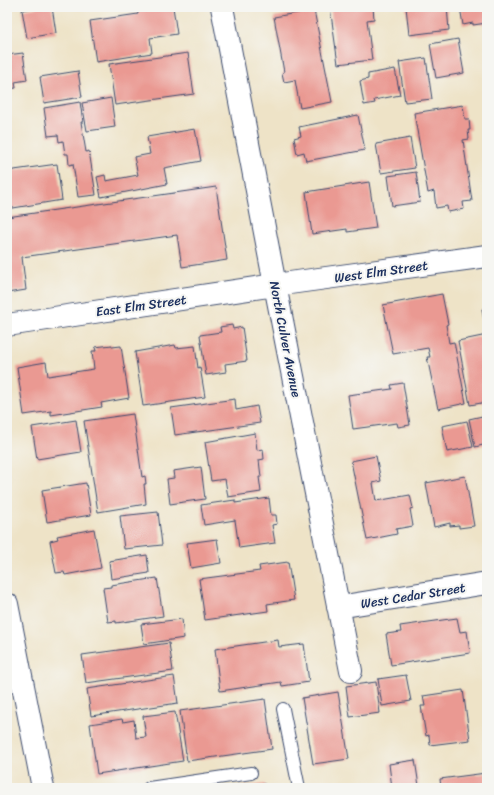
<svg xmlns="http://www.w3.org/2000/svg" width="494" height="795" viewBox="0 0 494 795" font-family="Sriracha,sans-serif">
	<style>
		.building { fill: #ea9992 }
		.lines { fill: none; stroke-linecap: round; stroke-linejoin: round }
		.lane-casing { stroke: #3b4a6e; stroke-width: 14 }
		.street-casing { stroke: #3b4a6e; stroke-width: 24 }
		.lane { stroke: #fff; stroke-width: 12 }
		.street { stroke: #fff; stroke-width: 22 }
		.labels { text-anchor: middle; stroke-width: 4; stroke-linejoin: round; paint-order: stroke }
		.street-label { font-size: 13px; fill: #1b2f5e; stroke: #f6f6f2 }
	</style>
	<rect width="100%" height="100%" fill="#f6f6f2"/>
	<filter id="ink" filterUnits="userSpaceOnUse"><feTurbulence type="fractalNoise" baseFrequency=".025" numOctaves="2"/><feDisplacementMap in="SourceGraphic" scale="8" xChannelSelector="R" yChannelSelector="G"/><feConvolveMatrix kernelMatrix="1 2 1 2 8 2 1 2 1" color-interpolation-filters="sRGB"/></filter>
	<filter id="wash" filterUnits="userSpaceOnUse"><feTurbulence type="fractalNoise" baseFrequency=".012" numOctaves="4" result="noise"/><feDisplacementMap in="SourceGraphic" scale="16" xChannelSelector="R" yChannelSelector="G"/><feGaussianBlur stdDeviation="0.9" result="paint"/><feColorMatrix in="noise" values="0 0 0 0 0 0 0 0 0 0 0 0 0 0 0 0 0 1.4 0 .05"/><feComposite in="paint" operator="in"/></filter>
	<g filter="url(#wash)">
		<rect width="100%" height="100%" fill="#eee3c7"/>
		<g id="blocks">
			<path class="building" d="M39,7H52L56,33L27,38L22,10Z
				M137,7H173L177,34L150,38L152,53L96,62L90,21L138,14Z
				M330,7H373L374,19L367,20L372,60L338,64Z
				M406,7H447L449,30L409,35Z
				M460,7H487V23L473,25V23L463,25Z
				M314,10L332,102L300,108L295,80L284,82L282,73L284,72L274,17Z
				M458,39L464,73L436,78L430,44Z
				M23,53L27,80L15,82L16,88L7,89V55Z
				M188,53L194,94L115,105L109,64Z
				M426,58L432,99L405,102L399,62Z
				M395,69L400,95L374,100L375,103L364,105L360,81L368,79V74Z
				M78,71L82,97L44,103L40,77Z
				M111,98L115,127L87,131L82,103Z
				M80,102L83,122H81L86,152L89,151L96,195L78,197L73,164L69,165L68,154H65L63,141L59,142L58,135L48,136L44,108Z
				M463,105L465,119H469L470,130H468L469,139L463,140L472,201L463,202L464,209L448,212L447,206L436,208L434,191L428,193L414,113Z
				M358,115L365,150L306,161L304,152L297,154L294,138L301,136L299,127Z
				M195,129L201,161L164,168L167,184L101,197L97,177L105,175L106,181L138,175L134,157L150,154L147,137Z
				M410,138L415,168L381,173L376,144Z
				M57,164L62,200L7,209V171Z
				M416,172L420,202L392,206L388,176Z
				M369,182L376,228L347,232V229L312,234L306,192Z
				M216,187L227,260L182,267L177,235L22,257L26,290L7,293V217Z
				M442,294L448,324L446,325L449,343L454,342L466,403L438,409L427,357H430L428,348L393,354L383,305Z
				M487,308V333H486L482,309Z
				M232,325L233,329L242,327L247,361L225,364L226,372L206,375L200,335L221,332L220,327Z
				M487,335V402L470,405L458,341Z
				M112,345V347L121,346L129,398L101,403L102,407L51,415V411L24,415L17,367L46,362L48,376L94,369L92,351H96L95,347Z
				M175,345L176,348L195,346L198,368L200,367L205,397L143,406L135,352Z
				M403,383L410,425L398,427L397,423L353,429L348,395L392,389L391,385Z
				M235,399L236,410L257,406L260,423L175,435L171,408Z
				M133,414L142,477L145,476L146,484H144L146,504L98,512L84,421Z
				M487,415V444L475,447L469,419Z
				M76,420L81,452L37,459L32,427Z
				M467,421L473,447L447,452L442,426Z
				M255,433L257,450L263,449L264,459L259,460L261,477H259L261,492L228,497L225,479L211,481L205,442Z
				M376,456L381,481L373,483L376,501L410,495L413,508L410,509L413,526L396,529L397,534L367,540L351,461Z
				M201,467L205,499L170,504L167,479L174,478L173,471Z
				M465,476L474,526L459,528V525L450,526V523L434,527L426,483Z
				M86,483L91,515L47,522L42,490Z
				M269,498L271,515H276L277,524L272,525L275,543L239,548L235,520L204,525L201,505L235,500V503Z
				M158,512L162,545L124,549L120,516Z
				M94,529L101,568L65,575L64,572L56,573L50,541L58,539L57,536Z
				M217,539L221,563L191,568L187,543Z
				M147,555L149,573L111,579L109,561Z
				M288,562L294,600L267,604L268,611L205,620L199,579L260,571L259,566Z
				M157,578L163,616L116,623V621L108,622L103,588L111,587V585Z
				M457,618L460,632L467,631L470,653L391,665L386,634L401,632L400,626Z
				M182,619L184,638L144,644L141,624Z
				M278,640L279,647L304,644L309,682L282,686L281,682L220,691L215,649Z
				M169,643L173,671L86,683L82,655Z
				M406,675L411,701L382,706L378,679Z
				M174,676L178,703L91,716L87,689Z
				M376,682L380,713L350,717L346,686Z
				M463,690L470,740L430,745L429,735L426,736L421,706H425L423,696Z
				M338,692L349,759L313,764L302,698Z
				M265,699L272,749L187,761L180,711Z
				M175,712L183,761L97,774L90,724L122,719L123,722L134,720L136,738L146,737L143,716Z
				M415,760L419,786L392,788L389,764Z
				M486,773L487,788H441L440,779Z
				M265,784V788H241V787Z"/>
		</g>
	</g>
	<g filter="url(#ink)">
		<use href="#blocks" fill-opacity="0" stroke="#3b4a6e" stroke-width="1"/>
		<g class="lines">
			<defs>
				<path id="lane" d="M283,709L299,788
					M149,788L251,773"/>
				<path id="street" d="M222,7L275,285L351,671
					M7,325L275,285L487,256
					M7,604L43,788
					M338,607L487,583"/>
			</defs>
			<use href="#lane" class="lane-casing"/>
			<use href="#street" class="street-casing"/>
			<use href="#lane" class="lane"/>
			<use href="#street" class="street"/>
		</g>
	</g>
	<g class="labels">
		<g class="street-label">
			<text transform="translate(381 271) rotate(-8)" y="5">West Elm Street</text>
			<text transform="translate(141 305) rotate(-8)" y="5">East Elm Street</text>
			<text transform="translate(286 339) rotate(79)" y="5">North Culver Avenue</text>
			<text transform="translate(413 595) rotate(-9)" y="5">West Cedar Street</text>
		</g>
	</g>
	<rect width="494" height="795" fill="none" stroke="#f6f6f2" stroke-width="24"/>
</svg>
